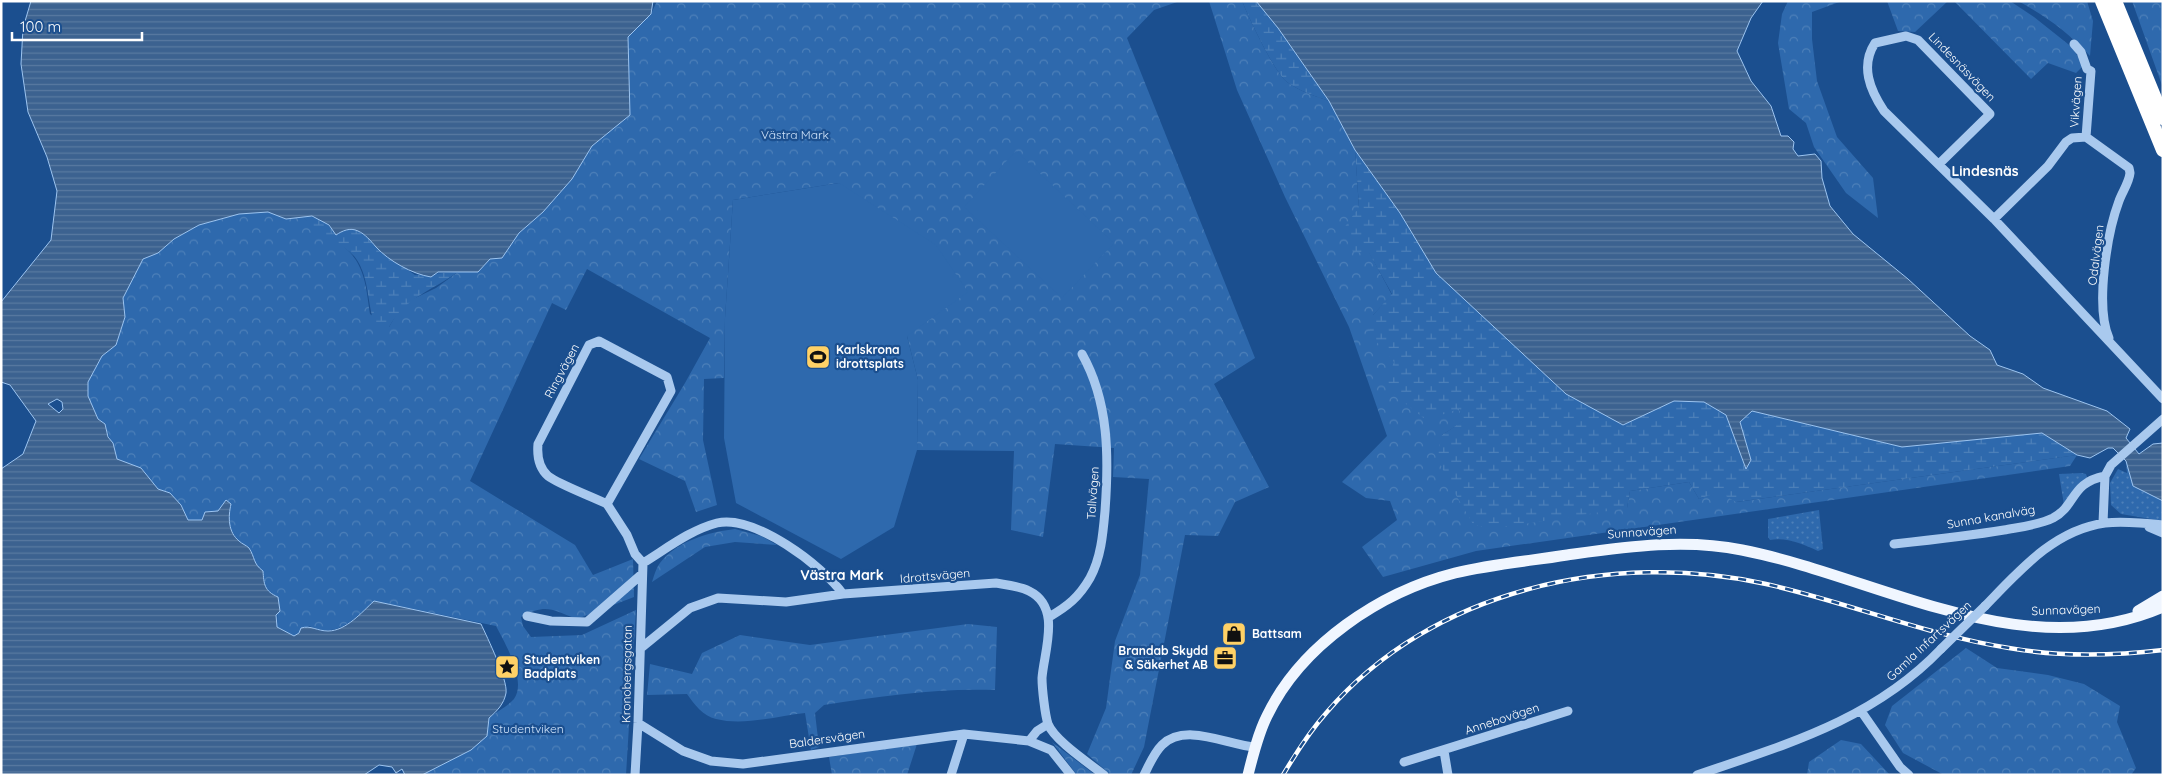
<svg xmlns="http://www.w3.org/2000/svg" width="2164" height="776" viewBox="0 0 2164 776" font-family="Quicksand,sans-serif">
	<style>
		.grass { fill: url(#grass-dots) }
		.forest { fill: url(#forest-crowns) }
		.wetland { fill: url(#wetland-marsh) }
		.pitch { fill: #2e69ad }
		.water { fill: url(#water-rules); stroke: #9cc4f0; fill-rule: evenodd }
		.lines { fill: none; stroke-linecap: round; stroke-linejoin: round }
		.minor { stroke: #a9c9ee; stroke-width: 9 }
		.major { stroke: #f0f6ff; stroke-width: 11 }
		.highway { stroke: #fff; stroke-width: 14 }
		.rail-casing { stroke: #fff; stroke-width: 4.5 }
		.rail { stroke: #1b4f8f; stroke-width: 2.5; stroke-dasharray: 8; stroke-linecap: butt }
		.minor-bridge { stroke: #a9c9ee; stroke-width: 9 }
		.labels { text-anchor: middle; stroke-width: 4.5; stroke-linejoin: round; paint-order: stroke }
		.street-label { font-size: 12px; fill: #fff; stroke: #1b4f8f }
		.park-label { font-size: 12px; fill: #cfe3fa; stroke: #1b4f8f }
		.poi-label { font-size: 12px; font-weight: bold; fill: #fff; stroke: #1b4f8f; text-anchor: start }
		.neighbourhood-label { font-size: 14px; font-weight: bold; fill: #fff; stroke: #1b4f8f }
	</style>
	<defs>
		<pattern id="grass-dots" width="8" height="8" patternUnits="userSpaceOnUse" patternTransform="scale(1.25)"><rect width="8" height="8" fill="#2e69ad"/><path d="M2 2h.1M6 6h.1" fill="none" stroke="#4d80b9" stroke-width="1.8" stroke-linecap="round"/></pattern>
		<pattern id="forest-crowns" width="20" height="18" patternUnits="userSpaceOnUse" patternTransform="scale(1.25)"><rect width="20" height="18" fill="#2e69ad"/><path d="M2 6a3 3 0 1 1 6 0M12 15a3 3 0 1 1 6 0" fill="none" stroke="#4d80b9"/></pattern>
		<pattern id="wetland-marsh" width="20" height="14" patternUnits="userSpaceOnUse" patternTransform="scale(1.25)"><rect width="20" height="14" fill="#2e69ad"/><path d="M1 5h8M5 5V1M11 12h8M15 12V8" fill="none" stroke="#4d80b9"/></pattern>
		<pattern id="water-rules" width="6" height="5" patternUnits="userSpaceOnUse" patternTransform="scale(1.25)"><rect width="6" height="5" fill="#3c6290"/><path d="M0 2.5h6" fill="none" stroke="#597aa1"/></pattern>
	</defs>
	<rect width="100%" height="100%" fill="#1b4f8f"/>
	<path class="grass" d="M2126,463L2134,486L2163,501V521L2121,514L2111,505L2110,483L2118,469L2127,473Z
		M2082,473L2086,474L2087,477L2064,505L2059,474Z
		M1819,510L1823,549L1818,551C1803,544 1787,537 1770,540L1768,537V519Z"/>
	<path class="forest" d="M657,1H1180L1154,10L1127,38L1255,358L1214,384L1269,487L1235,502L1218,536L1185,535L1144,747L1131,775H1111L1087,754L1106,708L1115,641L1140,575L1149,479L1113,477L1114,448L1055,444L1043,537L1011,530L1014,451L917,450L918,380L907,336L839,183L733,200L725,318L724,378L704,379L703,440L717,505L696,512L685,481L639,459L685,383L710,338L587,269L566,310L552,303L470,481L575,545L593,575L633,559L634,597L577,619C552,610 547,603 521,617L523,626L531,637L582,635L636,610L626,775H422L471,750L487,736L489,718C496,712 508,706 514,699C527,681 505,643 496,626L375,601C353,619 339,639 309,626L294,636L277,627L278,597C264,591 264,584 263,571L255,566L248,548L237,540L230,527L228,516L218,511L202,520H188L181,505L170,493L158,489L141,468L116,459C114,446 108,437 105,424L98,419L88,396V382L102,356L116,345L125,317L123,298L143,259L158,253L174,239L199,225L239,214L268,212L286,219L302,216C317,231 325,233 340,244C365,261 366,287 370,314L389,327L396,315L409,301L436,288L458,272H478L490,259L502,258L519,233L543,212L572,179L592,146L630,115L628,37L651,14Z
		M1209,1H1242C1249,18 1274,72 1287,82C1299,91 1315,96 1329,101L1355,150L1359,208L1369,252L1392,295L1373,315L1459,409L1464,421L1442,435L1627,508L1630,491L1689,482L1699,499L1719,491L1737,502L2077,455L2070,466L1476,551L1383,577L1362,547L1397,520L1390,501L1366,498L1342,482L1387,436L1349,327L1285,197L1237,90Z
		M1788,1H1842L1812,12V39L1817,81L1837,137L1873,178L1878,218L1846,193L1814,147L1806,123L1789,109L1778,43L1782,14Z
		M1887,1H1948L1915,32L1898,31Z
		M1954,1H2010L2034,17L2073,48L2083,66L2076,73L2048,63L2031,79Z
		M2018,1H2087L2093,21L2090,56C2069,33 2046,16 2018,1Z
		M2132,1H2163V88Z
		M735,529L761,536L777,545L735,542L705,547L652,582C654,576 656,568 660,563C677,541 709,532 735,529Z
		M968,624L997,627L995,690C937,688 881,696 824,705L815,713L819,747L811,750L805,713C778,716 744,726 716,719C703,716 694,704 687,694L647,695L650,664L692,674L702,653L740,635L810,645Z
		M1966,648L1997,668L2048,675L2084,684L2120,706L2117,722L2136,768L2131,775H1944L1903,753L1885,725L1892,706Z
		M1841,740L1861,744L1890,775H1807L1809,762Z
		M1052,742L1090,771L1095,775H1077Z
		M917,744L907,775H832L829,757Z"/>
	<path class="wetland" d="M1242,1H1256L1278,28L1329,101C1315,96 1299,91 1287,82C1274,72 1249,18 1242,1Z
		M1355,150L1400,213L1436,273L1463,297L1623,425L1674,401L1704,402L1726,415L1746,468L1751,460L1740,422L1752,411L1902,447L2042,433L2077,455L1736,502L1719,492L1699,499L1689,482L1630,491L1627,508L1491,529L1473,524L1450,485L1437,457L1442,435L1463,421L1459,409L1426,420L1385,387L1394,362L1369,333L1373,315L1392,294L1369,253L1353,252L1344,228L1359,207Z
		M302,216C318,216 328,222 336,235L344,230H357L371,240L377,248L415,275L458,272C430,292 407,296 389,327L376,328C367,307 370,280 357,260C347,245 329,241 316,231C311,227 307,221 302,216Z"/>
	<path class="pitch" d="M1016,151L1114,243L1062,298L964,207Z
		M839,183L936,245L968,292L907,336L918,380L917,450L894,527L841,559L736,503L724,438L725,318L733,200Z"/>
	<path class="water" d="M31,1H653L651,14L628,37L630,115L592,146L572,179L543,212L519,233L502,258L490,259L478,272H438L431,277C412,274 389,261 376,247C371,241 365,234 358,231C350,227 342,231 336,235L329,225L312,216L286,219L268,212L239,214L199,225L174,239L158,253L143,259L123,298L125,317L116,345L102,356L88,382V396L98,419L105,424L108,437L113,443L117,459L141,468L158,489L170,493L181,505L188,520H202L205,512L218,511L226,500L231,504C228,517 228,532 239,541C242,544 246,545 249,548C255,557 253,564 263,571C264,584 264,591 278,597L280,611L276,615L277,627L294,636L299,633L301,628C311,625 317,631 328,631C346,631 362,612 374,601L481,624C487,637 508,680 506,693C504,704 497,711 489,718L487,736L471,750L422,775H405L402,769L396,773L392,767L379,765L364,775H1V469L23,454L36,421L10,385L1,382V302L51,240L57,191L47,157L28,112L21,64L23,28ZM57,399L62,402L63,409L59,413L48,404Z
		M1256,1H1763L1751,18L1737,51L1751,81L1771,106L1781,136H1788L1794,142L1793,149L1798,156L1815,154L1821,161L1822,178L1830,206L1853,234L1908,279L1970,336L1990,350L1997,365L2023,374L2043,388L2107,411L2130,429L2126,438L2139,454L2153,444L2163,443V501L2133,486L2126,461L2113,448H2108L2090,458L2077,455L2042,433L1902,447L1752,411L1740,422L1751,460L1746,469L1726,415L1704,402L1674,401L1623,425L1566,394L1436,273L1400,213L1355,150L1329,101L1278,28Z"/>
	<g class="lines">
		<path class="minor" d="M2074,44L2081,52L2087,69L2091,71L2086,137
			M2086,137L2129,168L2130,173C2129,183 2122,192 2119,201C2107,233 2095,307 2109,338
			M1939,164L1990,114L1918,40L1906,36L1875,43C1860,66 1870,90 1884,111L1994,219L2163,399
			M1994,219L2048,166L2066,142L2072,138L2086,137
			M607,504C593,497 558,484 548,476C538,467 537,455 538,444L589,345L599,341L667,377L671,391L607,504L627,535L635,554L643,563L638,723L635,775
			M2103,523L2105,476L2111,465L2163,419
			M2149,527L2163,533
			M1894,544C1931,540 1968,536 2004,530C2020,527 2039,525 2053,518C2077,505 2070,483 2105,476
			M643,563C666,549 690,530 717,523C754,514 823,566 843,594
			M1985,606C2019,571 2054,530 2105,523C2125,521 2144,523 2163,525
			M527,616L551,621L587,622L642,574
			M1049,617C1068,606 1079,597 1090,578C1101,558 1103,534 1105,511C1109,457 1109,402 1082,354
			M641,648L690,608L718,598L786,602L843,594L996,583C1007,585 1019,586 1029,591C1062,607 1044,651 1042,678C1042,688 1045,715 1048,724C1055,741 1089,763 1104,775
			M1861,711L1900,767L1909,775
			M638,723L683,751L711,761L743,764L964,734L1029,741
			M1048,724L1037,731L1029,741L1051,750L1071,775
			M1444,751L1448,775
			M1404,762L1568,711
			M951,775L964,734
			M1144,775C1149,765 1154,753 1162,745C1185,722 1228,745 1255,747
			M1697,775C1787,744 1873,720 1941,649"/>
		<path class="major" d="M2138,611L2163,596
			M1248,775C1253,755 1258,734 1267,716C1301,645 1380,592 1455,573C1492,564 1530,561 1567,555C1625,547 1684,538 1742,550C1879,577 2023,668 2163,607"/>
		<path class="highway" d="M2102,1L2163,150
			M2115,1L2163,118"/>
		<defs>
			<path id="rail" d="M1283,775C1296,753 1310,731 1327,712C1432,589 1613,550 1766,584C1847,602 1926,635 2009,648C2060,657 2111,656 2163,650"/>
		</defs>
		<use href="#rail" class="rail-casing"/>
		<use href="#rail" class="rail"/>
		<path class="minor-bridge" d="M1941,649L1985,606"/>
	</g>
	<defs>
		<symbol id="stadium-square" viewBox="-11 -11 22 22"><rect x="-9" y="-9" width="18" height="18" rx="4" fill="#ffd166" stroke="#1b4f8f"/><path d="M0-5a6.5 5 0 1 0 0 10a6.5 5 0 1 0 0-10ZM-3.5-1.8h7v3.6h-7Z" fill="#111"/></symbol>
		<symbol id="shop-square" viewBox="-11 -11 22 22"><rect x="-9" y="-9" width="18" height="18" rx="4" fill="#ffd166" stroke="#1b4f8f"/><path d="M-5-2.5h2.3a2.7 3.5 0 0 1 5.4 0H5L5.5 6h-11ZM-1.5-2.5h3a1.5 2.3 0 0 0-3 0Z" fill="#111"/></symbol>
		<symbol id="office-square" viewBox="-11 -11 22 22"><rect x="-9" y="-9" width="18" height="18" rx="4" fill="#ffd166" stroke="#1b4f8f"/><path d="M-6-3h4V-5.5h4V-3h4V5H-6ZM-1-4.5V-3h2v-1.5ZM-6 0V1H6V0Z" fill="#111"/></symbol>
		<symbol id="sight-square" viewBox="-11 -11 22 22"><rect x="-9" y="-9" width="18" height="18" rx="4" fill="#ffd166" stroke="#1b4f8f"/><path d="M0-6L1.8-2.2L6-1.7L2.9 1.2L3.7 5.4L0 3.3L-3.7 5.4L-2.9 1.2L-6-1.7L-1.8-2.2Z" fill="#111"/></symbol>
	</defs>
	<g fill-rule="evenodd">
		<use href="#stadium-square" x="804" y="343" width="28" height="28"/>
		<use href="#shop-square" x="1220" y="620" width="28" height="28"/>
		<use href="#office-square" x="1211" y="644" width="28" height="28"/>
		<use href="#sight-square" x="493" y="653" width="28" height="28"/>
	</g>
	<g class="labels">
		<g class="street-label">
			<text transform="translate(1962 67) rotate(46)" y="4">Lindesnäsvägen</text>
			<text transform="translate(2076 102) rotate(-86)" y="4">Vikvägen</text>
			<text transform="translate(2096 255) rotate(-83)" y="4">Odalvägen</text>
			<text transform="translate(562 371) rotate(-62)" y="4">Ringvägen</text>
			<text transform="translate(1093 493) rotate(-86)" y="4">Tallvägen</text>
			<text transform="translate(1991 517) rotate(-10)" y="4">Sunna kanalväg</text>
			<text transform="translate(1642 532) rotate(-4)" y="4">Sunnavägen</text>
			<text transform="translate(935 576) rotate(-5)" y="4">Idrottsvägen</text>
			<text transform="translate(2066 610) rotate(-2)" y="4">Sunnavägen</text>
			<text transform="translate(1929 641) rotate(-43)" y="4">Gamla Infartsvägen</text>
			<text transform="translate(627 674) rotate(-89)" y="4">Kronobergsgatan</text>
			<text transform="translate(1502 719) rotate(-18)" y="4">Annebovägen</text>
			<text transform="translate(827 739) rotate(-8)" y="4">Baldersvägen</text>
		</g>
		<g class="park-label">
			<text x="795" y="139">Västra Mark</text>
			<text x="528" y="733">Studentviken</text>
		</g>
		<g class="poi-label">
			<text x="836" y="354">Karlskrona<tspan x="836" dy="14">idrottsplats</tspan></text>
			<text x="1252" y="638">Battsam</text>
			<text x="1208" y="655" text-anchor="end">Brandab Skydd<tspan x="1208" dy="14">&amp; Säkerhet AB</tspan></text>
			<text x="524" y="664">Studentviken<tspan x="524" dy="14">Badplats</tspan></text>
		</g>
		<g class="neighbourhood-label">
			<text x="1985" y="176">Lindesnäs</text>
			<text x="842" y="580">Västra Mark</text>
		</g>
	</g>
	<rect width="2164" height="776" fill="none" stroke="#ffffff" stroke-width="5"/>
	<path d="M12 32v8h130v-8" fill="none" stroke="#ffffff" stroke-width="2.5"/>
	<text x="20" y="32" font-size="15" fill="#ffffff" stroke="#1b4f8f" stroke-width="4" paint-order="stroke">100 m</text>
</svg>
